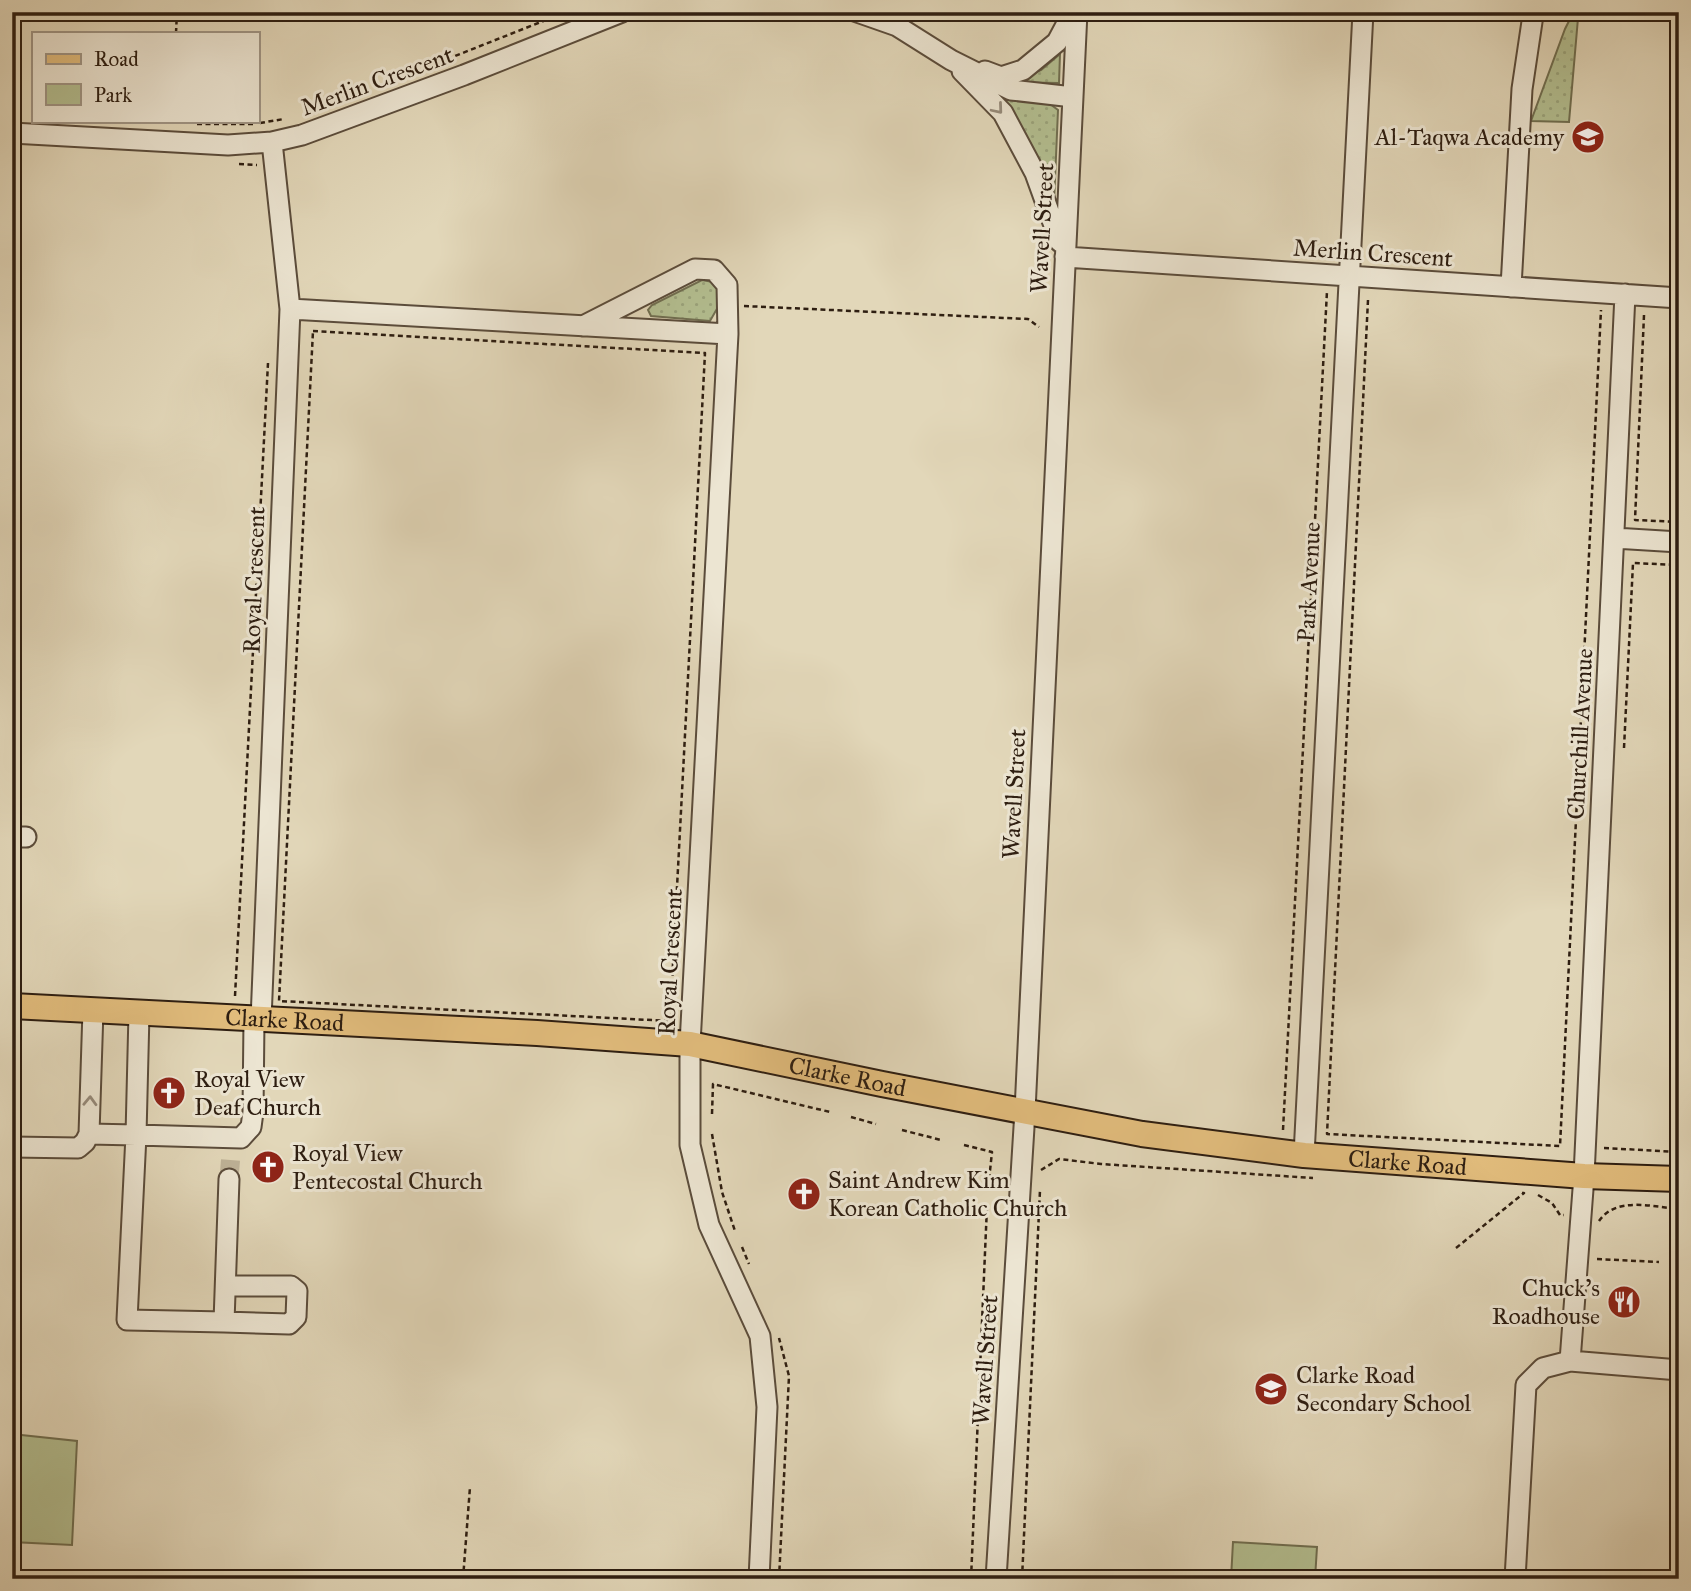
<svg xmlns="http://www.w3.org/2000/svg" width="1691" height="1591" viewBox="0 0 1691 1591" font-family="'IM FELL Great Primer',serif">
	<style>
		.grass { fill: url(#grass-dots); stroke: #706e50; stroke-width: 2 }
		.park { fill: #b3be90; stroke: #706e50; stroke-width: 2 }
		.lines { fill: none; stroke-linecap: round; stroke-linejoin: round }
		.minor-tunnel { stroke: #beb297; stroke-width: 19; stroke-dasharray: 19 10; stroke-linecap: butt }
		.minor-casing { stroke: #5b4c3b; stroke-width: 23 }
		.major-casing { stroke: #2e1e11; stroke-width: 28 }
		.path { stroke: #2e1e11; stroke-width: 2.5; stroke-dasharray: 5 3.5; stroke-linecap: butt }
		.minor { stroke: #ece5d2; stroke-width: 19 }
		.major { stroke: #e1bc7c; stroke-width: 24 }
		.oneway { stroke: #968b7b }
		.labels { text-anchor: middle; stroke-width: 6; stroke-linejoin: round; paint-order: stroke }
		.street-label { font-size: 24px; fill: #2e1e11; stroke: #ece5d2 }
		.poi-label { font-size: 24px; fill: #2e1e11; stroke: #ece5d2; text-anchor: start }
	</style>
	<defs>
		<pattern id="grass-dots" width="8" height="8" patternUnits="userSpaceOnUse" patternTransform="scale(1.75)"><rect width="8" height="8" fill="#b3be90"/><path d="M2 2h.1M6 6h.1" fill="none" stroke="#9aa37b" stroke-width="1.8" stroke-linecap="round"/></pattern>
	</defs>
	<rect width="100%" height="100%" fill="#e2d7b9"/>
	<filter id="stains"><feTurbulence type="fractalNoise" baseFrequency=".00286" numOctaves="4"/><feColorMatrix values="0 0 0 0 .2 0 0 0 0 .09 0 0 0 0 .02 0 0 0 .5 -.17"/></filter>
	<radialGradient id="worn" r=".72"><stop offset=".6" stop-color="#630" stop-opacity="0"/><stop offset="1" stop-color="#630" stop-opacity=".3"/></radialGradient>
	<path class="grass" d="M1572,15L1578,18L1569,122L1531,121L1565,29Z
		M1060,54L1059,83L1007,82L1041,70Z
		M1001,99L1050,104L1058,110L1054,203Z
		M702,280L713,282L720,293L718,307L710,321L651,316L648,310L652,305Z"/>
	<path class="park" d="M12,1434L77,1441L72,1545L12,1542Z
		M1233,1542L1317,1547L1315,1579H1231Z"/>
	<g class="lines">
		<path class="minor-tunnel" d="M229,1179L231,1154"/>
		<defs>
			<path id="minor" d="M857,12L897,26L951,60L1011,90L1073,97
				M962,71L1003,113L1035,173L1060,242
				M985,71L1001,77L1023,70L1057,42L1073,12
				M12,133L228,145L272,142L302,135L464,75L622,12
				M1065,257L1679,298
				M1511,287L1522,89L1533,15L1537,12
				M290,309L728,334
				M583,326L695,269L714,270L727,285L728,334L690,1044V1145L709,1225L760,1336L767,1407L759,1579
				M1614,538L1679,542
				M12,837H26
				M139,1013L136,1135L241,1138L251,1127L253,1112L254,1020
				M261,1020L290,309L272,142
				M89,1134L136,1135L127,1320L224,1322L229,1179
				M12,1147L78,1148L85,1142L89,1134L93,1010
				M1304,1155L1363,12
				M224,1322L289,1324L296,1317L297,1291L291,1286H226
				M1570,1361L1679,1370
				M996,1579L1025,1111L1077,12
				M1515,1579L1526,1385L1543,1368L1570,1361L1584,1176L1625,294"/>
			<g id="major">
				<path id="s1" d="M12,1006L537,1033L690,1044L882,1084L1142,1134L1304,1155L1584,1176L1679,1179"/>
			</g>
		</defs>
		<use href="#minor" class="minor-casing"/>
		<use href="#major" class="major-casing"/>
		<path class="path" d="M176,33L177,12
			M392,81L566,12
			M260,123L284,119
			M197,124H253
			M239,164L257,165
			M1368,300L1327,1134L1560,1146L1601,310
			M744,306L1028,319L1039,327
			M1644,315L1635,520L1679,522
			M313,331L705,353L670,1021L279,1001Z
			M1624,748L1633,563L1679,565
			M235,996L268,363
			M712,1114L713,1084L830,1112
			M851,1117L876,1124
			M902,1130L941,1140
			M1283,1130L1327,291
			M712,1134L722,1192L735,1231
			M964,1145L992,1152L989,1180
			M1604,1148L1679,1152
			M1041,1170L1059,1159L1101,1164L1313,1178
			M1538,1195L1552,1203L1560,1215H1564
			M1599,1221C1616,1196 1653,1207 1679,1209
			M742,1247L749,1264
			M1456,1248L1524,1193H1522
			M1597,1259L1659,1262
			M463,1579L470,1487
			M779,1579L789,1376L779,1338
			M971,1579L987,1206
			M1022,1579L1040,1190"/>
		<use href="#minor" class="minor"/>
		<use href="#major" class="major"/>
	</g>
	<defs><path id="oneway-chevron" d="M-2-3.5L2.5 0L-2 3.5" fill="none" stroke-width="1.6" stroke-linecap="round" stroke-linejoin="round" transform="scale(1.75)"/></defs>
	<g class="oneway">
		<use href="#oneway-chevron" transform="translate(998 109) rotate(50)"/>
		<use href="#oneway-chevron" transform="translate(90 1101) rotate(-88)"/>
	</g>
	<defs>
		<symbol id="school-disc" viewBox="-11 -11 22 22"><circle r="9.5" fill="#8f2418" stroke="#ece5d2"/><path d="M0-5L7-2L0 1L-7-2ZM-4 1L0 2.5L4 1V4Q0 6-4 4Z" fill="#fff"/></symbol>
		<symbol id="church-disc" viewBox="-11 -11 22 22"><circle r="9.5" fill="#8f2418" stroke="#ece5d2"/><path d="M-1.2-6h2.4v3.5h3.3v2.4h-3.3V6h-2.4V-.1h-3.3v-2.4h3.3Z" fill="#fff"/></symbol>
		<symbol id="restaurant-disc" viewBox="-11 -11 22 22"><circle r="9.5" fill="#8f2418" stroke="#ece5d2"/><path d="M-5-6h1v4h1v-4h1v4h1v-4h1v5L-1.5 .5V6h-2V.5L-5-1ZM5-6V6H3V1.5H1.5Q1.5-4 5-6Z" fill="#fff"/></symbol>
	</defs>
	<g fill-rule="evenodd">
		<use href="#school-disc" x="1569" y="118" width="38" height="38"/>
		<use href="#church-disc" x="150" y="1074" width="38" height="38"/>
		<use href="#church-disc" x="249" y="1148" width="38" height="38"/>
		<use href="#church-disc" x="785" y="1175" width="38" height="38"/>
		<use href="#restaurant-disc" x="1605" y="1283" width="38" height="38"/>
		<use href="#school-disc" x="1252" y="1370" width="38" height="38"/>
	</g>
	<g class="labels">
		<g class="street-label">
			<text transform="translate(377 81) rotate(-20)" y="8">Merlin Crescent</text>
			<text transform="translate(1042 228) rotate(-87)" y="8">Wavell Street</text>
			<text transform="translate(1373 253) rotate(4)" y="8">Merlin Crescent</text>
			<text transform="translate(254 580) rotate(-88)" y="8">Royal Crescent</text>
			<text transform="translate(1309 582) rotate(-87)" y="8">Park Avenue</text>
			<text transform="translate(1580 734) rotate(-87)" y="8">Churchill Avenue</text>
			<text transform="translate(1014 794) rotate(-87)" y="8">Wavell Street</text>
			<text transform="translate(670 962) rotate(-87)" y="8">Royal Crescent</text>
			<text dy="8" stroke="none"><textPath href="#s1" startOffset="273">Clarke Road</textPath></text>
			<text dy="8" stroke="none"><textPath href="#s1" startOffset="840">Clarke Road</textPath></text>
			<text dy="8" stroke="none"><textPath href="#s1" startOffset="1407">Clarke Road</textPath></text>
			<text transform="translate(985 1360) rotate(-86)" y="8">Wavell Street</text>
		</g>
		<g class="poi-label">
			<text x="1564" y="145" text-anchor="end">Al-Taqwa Academy</text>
			<text x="194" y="1087">Royal View<tspan x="194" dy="28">Deaf Church</tspan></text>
			<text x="292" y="1161">Royal View<tspan x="292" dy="28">Pentecostal Church</tspan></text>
			<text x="828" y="1188">Saint Andrew Kim<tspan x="828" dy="28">Korean Catholic Church</tspan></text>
			<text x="1600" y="1296" text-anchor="end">Chuck's<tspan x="1600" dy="28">Roadhouse</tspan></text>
			<text x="1296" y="1383">Clarke Road<tspan x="1296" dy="28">Secondary School</tspan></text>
		</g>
	</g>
	<rect width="1691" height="1591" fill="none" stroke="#e2d7b9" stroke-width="42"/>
	<rect x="14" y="14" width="1663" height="1563" fill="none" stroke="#2e1e11" stroke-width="3.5"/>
	<rect x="21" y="21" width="1649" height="1549" fill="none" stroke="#2e1e11" stroke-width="2"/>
	<rect x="32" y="32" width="228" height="91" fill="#ece5d2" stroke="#a09585" stroke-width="2"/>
	<rect x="46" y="54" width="35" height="10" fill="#e1bc7c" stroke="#a09585" stroke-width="2"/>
	<text x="94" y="66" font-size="21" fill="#2e1e11">Road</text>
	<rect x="46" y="84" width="35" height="21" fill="#b3be90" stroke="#a09585" stroke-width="2"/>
	<text x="94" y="102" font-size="21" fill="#2e1e11">Park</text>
	<rect width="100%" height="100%" filter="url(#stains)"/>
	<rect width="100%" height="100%" fill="url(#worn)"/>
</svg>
